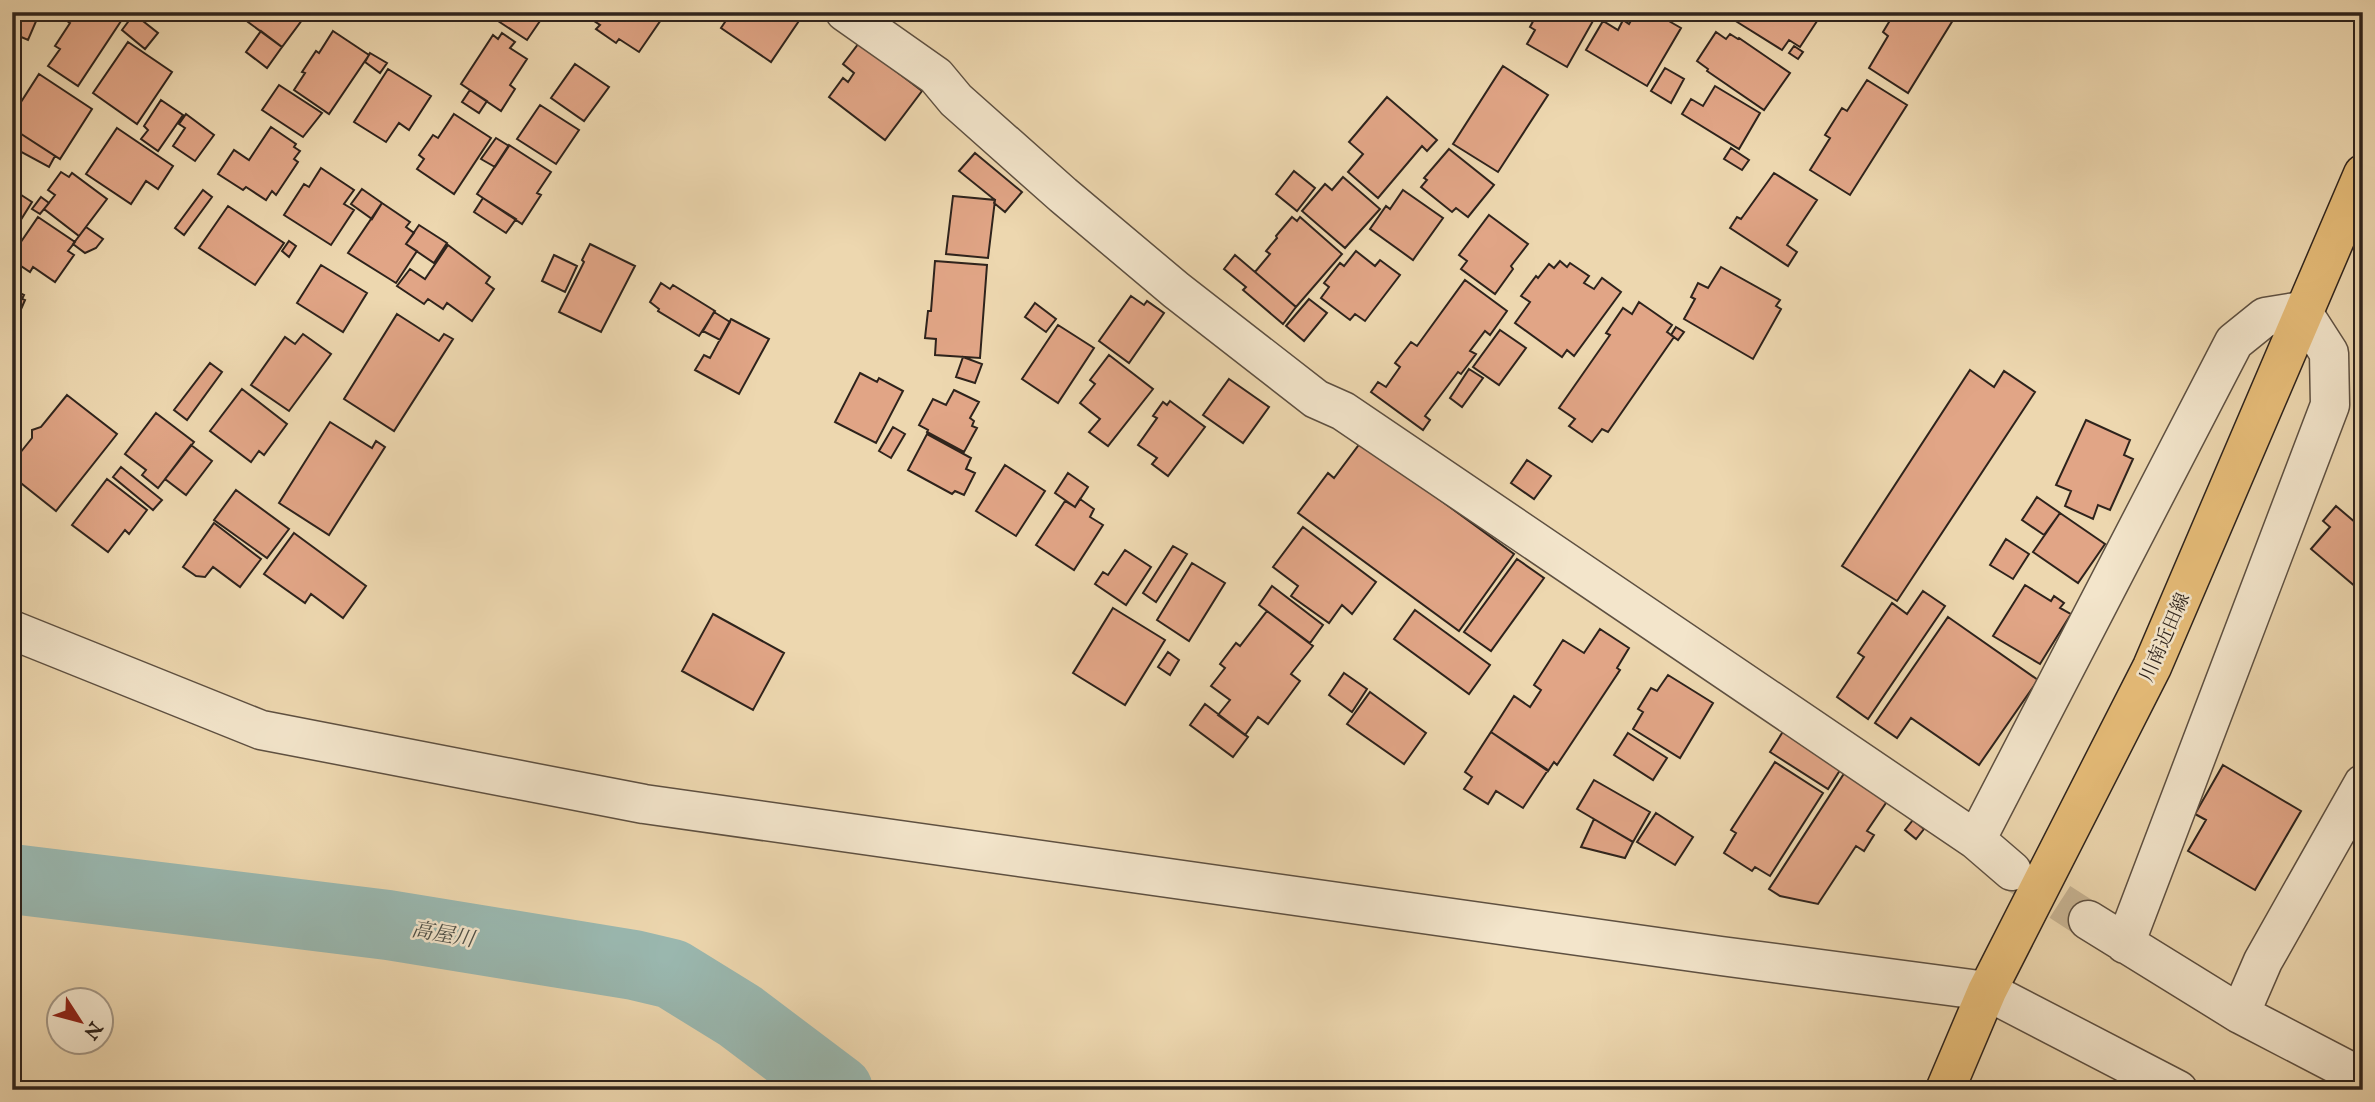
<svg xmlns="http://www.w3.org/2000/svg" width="2375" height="1102" viewBox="0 0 2375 1102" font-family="'IM FELL English','Noto Serif JP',serif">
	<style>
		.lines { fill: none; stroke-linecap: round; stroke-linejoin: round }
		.river { stroke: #9ab8b0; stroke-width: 70 }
		.building { fill: #e1a586; stroke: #2e231c; stroke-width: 2 }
		.minor-tunnel { stroke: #c7b392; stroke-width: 38; stroke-dasharray: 38 19; stroke-linecap: butt }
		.minor-casing { stroke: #5e5041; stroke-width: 41 }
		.major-casing { stroke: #2e231c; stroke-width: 41 }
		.minor { stroke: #f3e5cb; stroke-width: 38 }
		.major { stroke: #e6bc78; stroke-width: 38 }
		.labels { text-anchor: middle; stroke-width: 5; stroke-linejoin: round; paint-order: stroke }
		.street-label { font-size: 19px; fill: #2e231c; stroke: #f3e5cb }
		.water-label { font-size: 21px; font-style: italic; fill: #4e5048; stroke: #f3e5cb }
	</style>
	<rect width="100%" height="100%" fill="#edd7af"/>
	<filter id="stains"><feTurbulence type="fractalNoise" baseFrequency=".00286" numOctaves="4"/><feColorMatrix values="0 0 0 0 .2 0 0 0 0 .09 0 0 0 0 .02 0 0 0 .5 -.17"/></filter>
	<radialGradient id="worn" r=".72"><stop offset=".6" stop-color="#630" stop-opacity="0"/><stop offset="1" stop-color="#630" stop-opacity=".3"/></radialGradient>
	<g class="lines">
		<path class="river" d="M12,879L388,925L634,965L672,974L740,1016L838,1090"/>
	</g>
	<path class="building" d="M12,12H40L28,40L12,33Z
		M73,12H127L78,86L48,66L60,49L55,46L70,23L67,21Z
		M255,12H308L282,47L248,22Z
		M503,12H533L542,18L527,40L498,21Z
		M663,12L665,14L639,52L619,39L616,43L596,29L600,25L582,13Z
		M723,12H805L771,62L721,28L727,19L721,15Z
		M1538,12H1598L1567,67L1527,44L1535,30L1530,27Z
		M1636,12H1653L1681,28L1647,86L1586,50L1603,21L1618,30L1623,20L1629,24Z
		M1739,12H1823L1800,47L1789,40L1782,50L1734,20Z
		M1895,12H1958L1908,93L1869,68L1888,36L1883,32Z
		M134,14L158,33L145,49L122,30Z
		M261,31L282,47L267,68L246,52Z
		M333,31L369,55L329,114L294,90L305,73L302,72L316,51L319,53Z
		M1716,32L1726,39L1730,34L1738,39L1739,38L1790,73L1764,110L1707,71L1708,69L1697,61Z
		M502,33L515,42L510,48L527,59L510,85L515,89L501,111L461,84L493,35L498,39Z
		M128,42L172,72L137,124L93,93Z
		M859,43L922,91L885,140L829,97L843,78L848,82L854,73L843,64Z
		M1794,46L1803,52L1798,59L1789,53Z
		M370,53L387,63L380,73L365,62Z
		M575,64L609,87L584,121L551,98Z
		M1503,66L1548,95L1498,172L1453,144Z
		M1665,68L1684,79L1671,103L1651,91Z
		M388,69L431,96L409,130L399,123L386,142L354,122Z
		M39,74L92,109L60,159L12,128V116Z
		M1867,80L1907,105L1850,195L1810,170L1830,138L1825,135L1842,108L1847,111Z
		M279,85L322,113L303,137L262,110Z
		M1715,86L1760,113L1739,149L1682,114L1691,99L1703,106Z
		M470,90L487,101L479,113L462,102Z
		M1387,97L1437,140L1427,151L1422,146L1378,198L1348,172L1363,154L1349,142Z
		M161,100L183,115L158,151L141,139L148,130L144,126Z
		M540,105L579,130L556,164L517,139Z
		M186,114L214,135L195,161L173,146L185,128L179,124Z
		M454,114L491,138L454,194L417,169L424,159L419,155L433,135L438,138Z
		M271,127L296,144L294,147L300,151L294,159L298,162L276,195L272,191L266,200L246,187L243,190L218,174L234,150L249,160Z
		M117,128L173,166L158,189L146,181L131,204L86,174Z
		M15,130L55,156L49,167L12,147V136Z
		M496,138L509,146L495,167L481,159Z
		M509,145L551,172L537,193L541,195L522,224L477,194Z
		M1731,148L1749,160L1742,170L1724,159Z
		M1449,149L1494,185L1468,217L1456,208L1452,212L1421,187L1427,180L1424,178Z
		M975,153L1022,192L1005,212L994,203L995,200L959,171Z
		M321,168L354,190L344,204L354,210L331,245L284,215L304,184L309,187Z
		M1294,171L1315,188L1297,211L1276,194Z
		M61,172L69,177L72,173L107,199L79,236L44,209L55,195L48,190Z
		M1774,173L1817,200L1787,245L1797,252L1788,266L1730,228L1737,217L1741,219Z
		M1343,177L1380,209L1345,248L1302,211L1325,184L1332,190Z
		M12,189L32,202L12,234Z
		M362,189L382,203L372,219L351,204Z
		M203,190L212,197L184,235L175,228Z
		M1403,190L1443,218L1413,260L1370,229L1386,206L1390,209Z
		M953,196L995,200L988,258L946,254Z
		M41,197L49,203L40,214L32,209Z
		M483,198L516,219L506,233L474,212Z
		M382,203L410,222L406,227L414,233L406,244L417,251L396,283L348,253Z
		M228,206L284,243L255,285L199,248Z
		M1489,215L1528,244L1511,266L1513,269L1495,294L1461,269L1467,261L1459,255Z
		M38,217L75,242L68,251L74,255L55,282L33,267L30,272L12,260L16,253L14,252Z
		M1292,217L1297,221L1300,217L1342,254L1296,307L1255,272L1270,254L1266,251L1277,238L1276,236Z
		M419,225L447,243L434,263L406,244Z
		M86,227L103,239L96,248L85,253L73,244Z
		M289,241L296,246L289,257L282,251Z
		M590,244L635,266L601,332L559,312L584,262L582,260Z
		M448,245L490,277L486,283L494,289L472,321L447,303L443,309L428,299L424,304L397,286L410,269L425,279Z
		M1356,251L1375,266L1380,260L1400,275L1365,321L1355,314L1350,320L1321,298L1329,287L1324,283L1340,263L1344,266Z
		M554,255L577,266L565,292L542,281Z
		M1235,255L1296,307L1283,324L1243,290L1246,287L1224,269Z
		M935,261L987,265L980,358L935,355L936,339L925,338L928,311H931Z
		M1560,261L1567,267L1570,263L1589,276L1584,283L1594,289L1602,278L1621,292L1574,356L1567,350L1562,357L1515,323L1530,302L1521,296L1536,276L1538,278L1549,264L1554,268Z
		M321,265L367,293L343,332L297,303Z
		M1721,267L1780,300L1776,306L1781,309L1753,359L1684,319L1695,299L1691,297L1698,283L1708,288Z
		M12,278L18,280L13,290L24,295L22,299L25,300L12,330Z
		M1465,280L1507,311L1490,335L1485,331L1470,351L1476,354L1461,374L1458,372L1425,416L1430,420L1423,430L1371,392L1378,382L1386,387L1400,367L1395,363L1411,342L1417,346Z
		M661,283L670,289L673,285L715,311L699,336L658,311L659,309L650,302Z
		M1131,296L1144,305L1147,301L1164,313L1129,363L1099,341Z
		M1309,299L1327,313L1304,341L1286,326Z
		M1639,302L1672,325L1667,332L1674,337L1608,432L1602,429L1592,442L1569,426L1575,419L1559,408L1610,335L1606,333L1623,308L1632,314Z
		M1035,303L1056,319L1046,332L1025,317Z
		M714,312L730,322L720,340L703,331Z
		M397,314L439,341L444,334L453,339L394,431L344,399Z
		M731,319L769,339L739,394L695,370L704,355L710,358Z
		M1058,325L1094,348L1058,403L1022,379Z
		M1676,327L1684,332L1678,340L1671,335Z
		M1500,330L1526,348L1499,385L1473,367Z
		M303,334L331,354L289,411L251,385L285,337L295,344Z
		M1109,355L1153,389L1108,446L1089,432L1100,419L1080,403L1095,384L1090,380Z
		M963,357L982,364L975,383L956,377Z
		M210,363L222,372L187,420L174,410Z
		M1469,369L1483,378L1462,407L1450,398Z
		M1970,370L1994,387L2004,371L2035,392L1897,601L1842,566Z
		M860,373L877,382L879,378L903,391L876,443L835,422Z
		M1229,379L1269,407L1243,443L1203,415Z
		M242,389L287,424L264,455L259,451L251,462L210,431Z
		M954,390L979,402L970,418L974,421L972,426L977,428L964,452L927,432L928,430L919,425L933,399L946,405Z
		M67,395L117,434L56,511L12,476V463L32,438V430L41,427Z
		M1170,401L1205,427L1168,476L1152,464L1157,458L1138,445L1157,418L1153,416L1163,402L1167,405Z
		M156,413L194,442L158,488L142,475L146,470L125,454Z
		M2086,420L2130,440L2124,455L2133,459L2110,510L2098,505L2093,519L2065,506L2071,491L2056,485Z
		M330,422L372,448L376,441L385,447L329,535L279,503Z
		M893,427L905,434L891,458L879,451Z
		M927,434L971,458L966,469L975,473L964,495L955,491L952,494L908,470Z
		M1361,442L1514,554L1459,631L1298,513L1328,473L1334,478Z
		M191,445L212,461L186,495L165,479Z
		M1527,460L1551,476L1534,499L1511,483Z
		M1005,465L1045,491L1016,536L976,511Z
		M121,467L162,500L153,510L113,477Z
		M1068,473L1088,487L1075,507L1055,493Z
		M107,479L147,510L129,534L125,530L108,552L72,525Z
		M236,490L289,529L267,558L214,520Z
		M2037,497L2060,513L2044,535L2022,520Z
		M1080,499L1094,509L1090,517L1103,525L1074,570L1036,545L1065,501L1075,507Z
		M2336,506L2363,529V593L2311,549L2330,527L2323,521Z
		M2060,513L2105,544L2078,583L2033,552Z
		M214,523L261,559L240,587L213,567L205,577L196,576L183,567Z
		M1303,527L1376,582L1352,614L1342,605L1329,623L1291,596L1298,586L1273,567Z
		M294,533L366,586L343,618L311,594L305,603L264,574Z
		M2006,539L2029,554L2013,579L1990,565Z
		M1173,546L1187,554L1156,602L1143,593Z
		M1125,550L1151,567L1126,605L1095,584L1103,572L1108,575Z
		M1517,559L1544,578L1491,651L1464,632Z
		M1192,563L1225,583L1189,641L1157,620Z
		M2025,585L2051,601L2054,596L2064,603L2060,608L2071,614L2040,664L1993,636Z
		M1272,586L1323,625L1310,643L1259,605Z
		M1923,591L1945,606L1868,719L1837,697L1864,657L1858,653L1892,603L1907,614Z
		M1113,608L1165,640L1125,705L1073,673Z
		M1415,610L1490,665L1469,694L1394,639Z
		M1267,611L1313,646L1291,674L1300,681L1268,724L1258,717L1245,735L1218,715L1230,700L1211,686L1225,668L1220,664L1236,643L1240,646Z
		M713,614L784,653L753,710L682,671Z
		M1948,617L2038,680L1979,765L1911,718L1897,738L1875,723Z
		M1600,629L1629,648L1617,668L1620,670L1557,765L1554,762L1548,771L1491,732L1514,696L1530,707L1541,690L1534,685L1563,640L1584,653Z
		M1168,652L1179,660L1170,675L1158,667Z
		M1344,673L1367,689L1352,712L1329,695Z
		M1668,675L1713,703L1680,758L1633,729L1643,712L1638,709L1651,688L1657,691Z
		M1370,692L1426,733L1404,764L1347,724Z
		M1205,704L1248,737L1233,757L1190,725Z
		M1784,730L1842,767L1828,789L1770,752Z
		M1491,732L1548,770L1523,808L1496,791L1488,804L1464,789L1472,777L1465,772Z
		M1628,733L1667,758L1653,780L1614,755Z
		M1775,762L1823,793L1770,876L1755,867L1752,871L1724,853L1736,833L1731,830Z
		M2223,765L2301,811L2255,890L2188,851L2206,820L2195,814Z
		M1847,769L1890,797L1867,831L1874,835L1864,851L1856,846L1818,904L1780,896L1769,889Z
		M1594,780L1650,812L1633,842L1577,809Z
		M1656,813L1693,837L1675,865L1637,842Z
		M1594,819L1633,842L1625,858L1581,847Z
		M1913,820L1924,829L1916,839L1905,830Z"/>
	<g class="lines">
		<path class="minor-tunnel" d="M2012,871L2088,920"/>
		<defs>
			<path id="minor" d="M845,12L936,76L956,100L1063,195L1176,290L1316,399L1343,411L1976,840L2012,871
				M12,630L261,730L644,804L1721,956L1987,991L2178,1090
				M1976,840L2234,342L2265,317L2302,311L2329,353L2330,405L2125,944
				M2088,920L2240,1014L2363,1078
				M2240,1014L2263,961L2363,784"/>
			<path id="major" d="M1945,1090L1987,991L2152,667L2363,174"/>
		</defs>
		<use href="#minor" class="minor-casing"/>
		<use href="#major" class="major-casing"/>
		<use href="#minor" class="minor"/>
		<use href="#major" class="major"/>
	</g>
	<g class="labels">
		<g class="street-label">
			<text transform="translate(2164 637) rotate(-66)" y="7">川南近田線</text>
		</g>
		<g class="water-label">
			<text transform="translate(443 934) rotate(10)" y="7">高屋川</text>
		</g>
	</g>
	<rect width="2375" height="1102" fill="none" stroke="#edd7af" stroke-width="42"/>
	<rect x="14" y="14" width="2347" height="1074" fill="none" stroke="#2e231c" stroke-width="3.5"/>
	<rect x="21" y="21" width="2333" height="1060" fill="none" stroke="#2e231c" stroke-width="2"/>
	<g transform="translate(80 1021) rotate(126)"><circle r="33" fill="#f3e5cb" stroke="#a49785" stroke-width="2"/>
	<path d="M0-5L12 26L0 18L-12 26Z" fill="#8f2418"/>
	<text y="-10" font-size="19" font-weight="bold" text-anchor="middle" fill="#2e231c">N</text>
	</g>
	<rect width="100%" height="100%" filter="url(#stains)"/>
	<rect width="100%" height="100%" fill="url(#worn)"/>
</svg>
